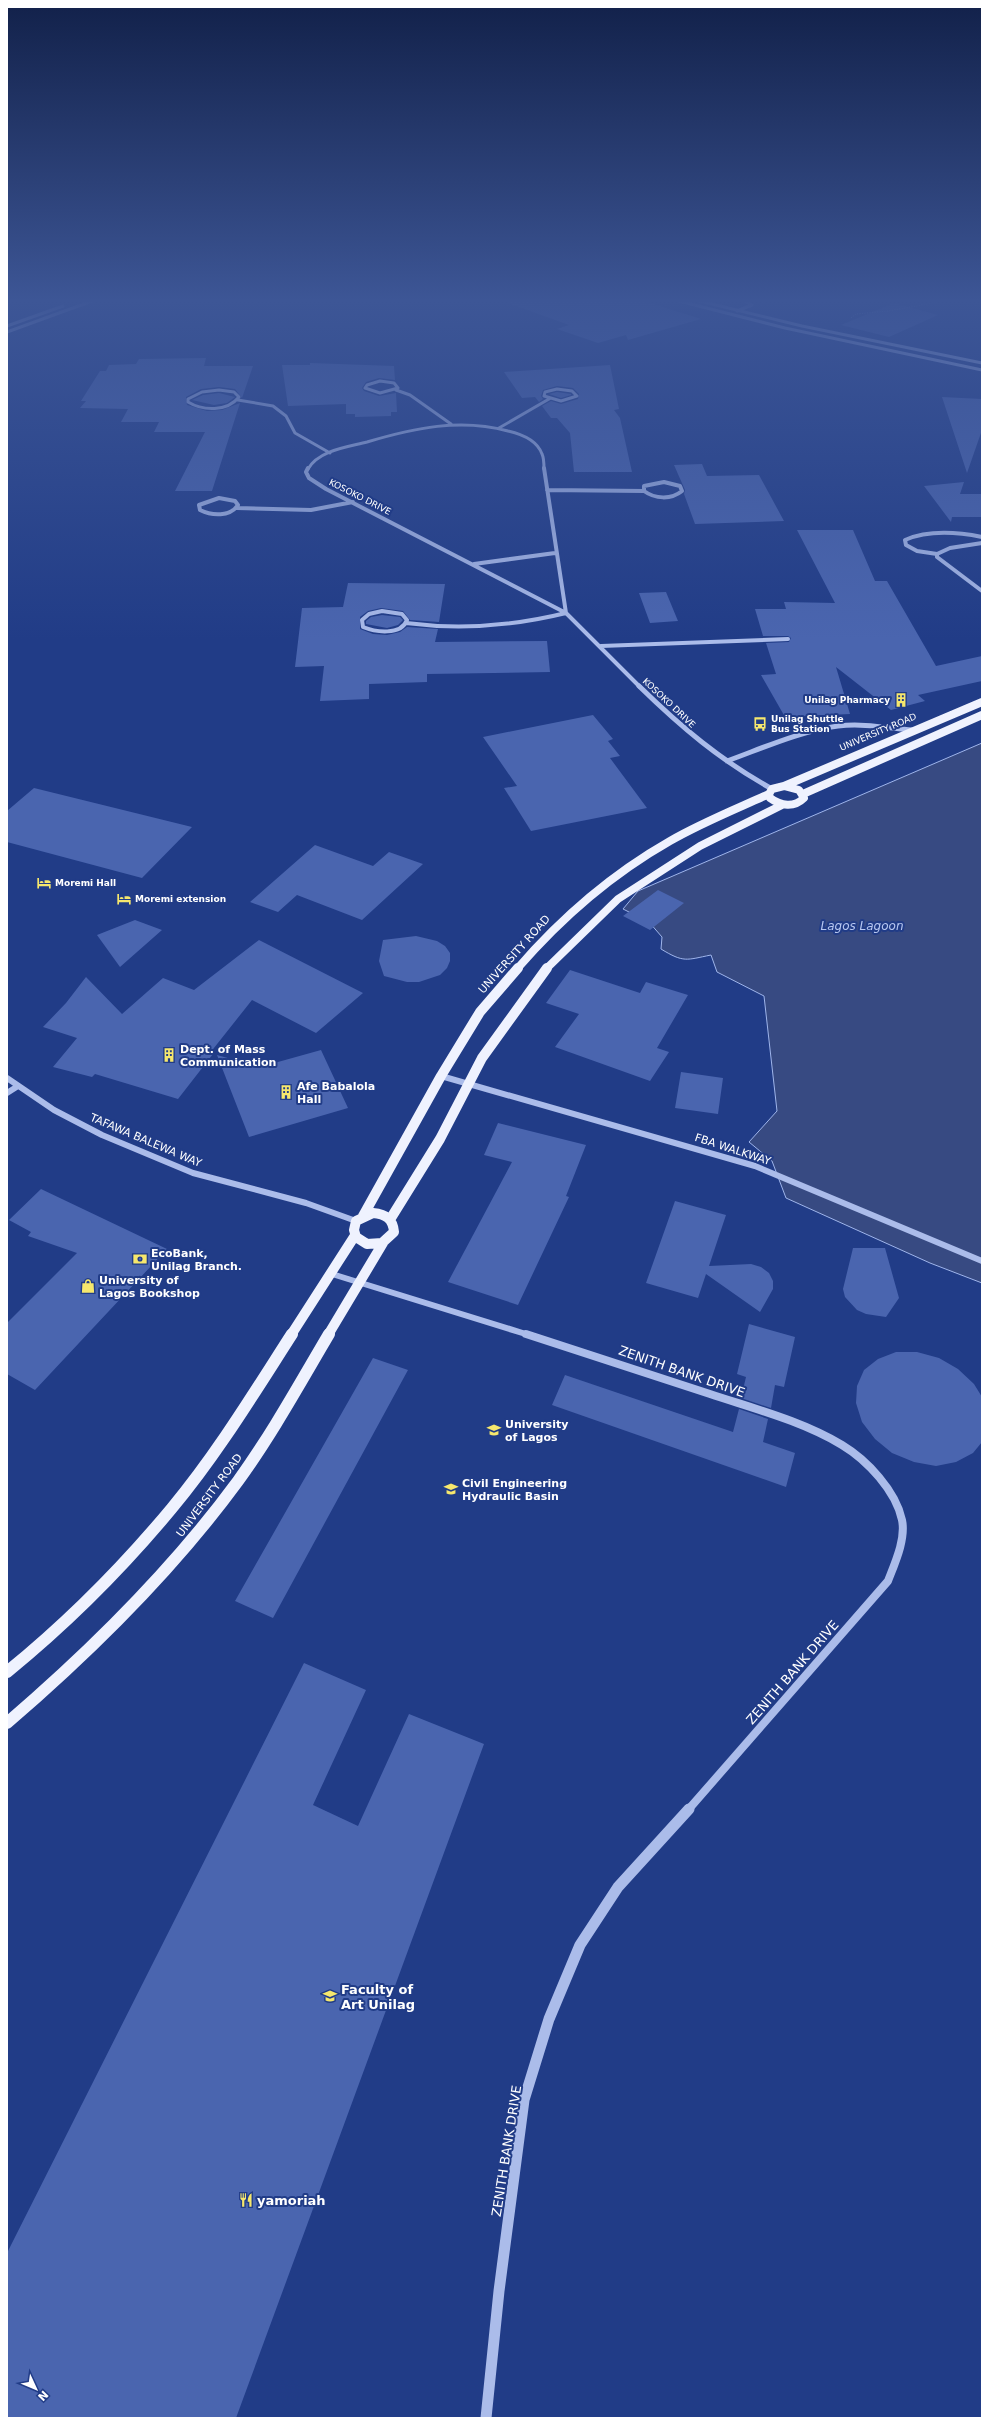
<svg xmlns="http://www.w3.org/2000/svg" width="989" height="2425" viewBox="0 0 989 2425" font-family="'DejaVu Sans',sans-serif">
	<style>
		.water { fill: #374a82; stroke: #9fb5eb }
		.building { fill: #4a65af }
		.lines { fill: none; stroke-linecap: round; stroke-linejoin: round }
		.path { stroke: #abbcea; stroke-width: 1; stroke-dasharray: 1 1.5; stroke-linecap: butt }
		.minor-far5 { stroke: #abbcea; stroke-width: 3 }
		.minor-far4 { stroke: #abbcea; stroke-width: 4 }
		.minor-far3 { stroke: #abbcea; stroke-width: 5 }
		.minor-far2 { stroke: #abbcea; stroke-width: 6 }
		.minor-far1 { stroke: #abbcea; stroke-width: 8 }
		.minor { stroke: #abbcea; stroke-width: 11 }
		.major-far2 { stroke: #eff2fe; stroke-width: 8 }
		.major-far1 { stroke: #eff2fe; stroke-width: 10 }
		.major { stroke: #eff2fe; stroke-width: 12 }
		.labels { text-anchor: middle; stroke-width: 4; stroke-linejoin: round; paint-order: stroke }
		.far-street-label { font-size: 9px; fill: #fff; stroke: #213c87 }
		.far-poi-label { font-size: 9px; font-weight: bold; fill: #fff; stroke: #213c87; text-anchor: start }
		.street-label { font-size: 11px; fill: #fff; stroke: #213c87 }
		.poi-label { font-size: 11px; font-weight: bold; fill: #fff; stroke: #213c87; text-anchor: start }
		.water-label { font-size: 12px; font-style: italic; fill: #b7c7f1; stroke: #213c87 }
		.near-street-label { font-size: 13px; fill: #fff; stroke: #213c87 }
		.near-poi-label { font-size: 13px; font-weight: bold; fill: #fff; stroke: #213c87; text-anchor: start }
	</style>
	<rect width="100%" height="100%" fill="#213c87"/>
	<path class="water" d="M982,743V1283L930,1263L786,1198L772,1161L749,1142L777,1111L764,996L717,972L711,955C686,960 684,963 661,949L662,937L649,922L623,909L638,891Z"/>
	<path class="building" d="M511,301H644L701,319L628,340L626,335L598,343L557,329L569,325L511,304Z
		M894,303L938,315L889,337L841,325Z
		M206,358L204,366H253L242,398L235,389L219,387L201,389L186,397L187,405L207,411L222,410L240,403L212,491H175L205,432H154L159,422H121L128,409L80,408L86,401H81L100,371H106L109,365L136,364L139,359Z
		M310,363L394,366L395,380L379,378L366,382L362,388L364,391L379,396L396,393L397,412H391V416L355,417V414H346V404L288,406L282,365H310Z
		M610,365L619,409L614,410L620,418L632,472H574L570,433L557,418H551L542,406L551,401L561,404L578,399L579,394L573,388L557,386L543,390L541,396L543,399L539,402L535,397L522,398L504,372Z
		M557,392L571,394V395L561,398L549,394Z
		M219,393L235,397L227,403L214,405L192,400L203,395Z
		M942,397L982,399V430L967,473Z
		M702,464L707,476L759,475L784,521L695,524L684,494L685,490L674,465Z
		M964,482L960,494H982V517H952L951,522L924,486Z
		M797,530H853L875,581H887L936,666L982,656V681L918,695L925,701L891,710L836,667L850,714L785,717L761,675L776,674L766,643L789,642L791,638L788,636H763L755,609H786L784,602L835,603Z
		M348,583L445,584L439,622L410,620L403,611L381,608L368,611L360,617V629L373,634L387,635L400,632L407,627L438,629L435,642L547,641L550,672L427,674V682L369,684V699L320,701L324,666L295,667L302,608L343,607Z
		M666,592L678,621L650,623L639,593Z
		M382,615L400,617L403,620L398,625L387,628L366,624V621L371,617Z
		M593,715L613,739L608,741L620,756L610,758L647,808L531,831L504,788L517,786L483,737Z
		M34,788L192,827L142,878L7,842V811Z
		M315,845L373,866L389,852L423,864L362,920L297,895L278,912L250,902Z
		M658,890L684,903L650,930L623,916Z
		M135,920L162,930L120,967L97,935Z
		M416,936L437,941L445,946L450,953V961L447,968L440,975L419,982H407L384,976L379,961L383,940Z
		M259,940L363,993L316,1033L252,1000L210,1053L213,1054L178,1099L95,1074L92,1077L53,1067L77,1038L43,1027L66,1003L86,977L122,1014L163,978L194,990Z
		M570,970L640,993L646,982L688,995L657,1048L669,1052L650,1081L555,1047L579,1014L546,1003Z
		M321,1050L348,1108L249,1137L217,1055L260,1067Z
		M681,1072L723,1078L718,1114L675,1108Z
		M498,1123L586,1145L566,1196L569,1197L518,1305L448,1282L512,1162L484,1155Z
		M41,1189L167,1249L35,1390L7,1374V1323L77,1253L28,1236L31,1232L9,1220Z
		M675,1201L726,1215L709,1266L751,1264L761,1267L769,1273L773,1281V1289L760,1312L706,1274L698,1298L646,1283Z
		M853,1248H885L899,1298L886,1317L866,1314L857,1310L845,1297L843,1289Z
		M749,1324L795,1337L784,1387L775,1385L771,1408L741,1398L746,1377L737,1374Z
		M896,1352H917L939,1358L958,1369L974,1384L982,1397V1442L973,1453L956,1462L936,1466L914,1462L892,1453L875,1439L862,1422L856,1403L857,1386L864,1370L878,1359Z
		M373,1358L408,1370L273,1618L235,1601Z
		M565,1375L733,1432L739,1409L768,1419L763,1442L795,1453L786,1487L552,1405Z
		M304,1663L366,1690L313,1805L358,1826L409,1714L484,1744L236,2418H7V2253Z"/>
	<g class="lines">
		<path class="path" d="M851,318L856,314L888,311L943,301"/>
		<path class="minor-far5" d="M679,301L785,328L982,370
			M700,301L802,326L982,363
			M737,311L752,305L745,301
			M7,326L63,306
			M7,332L92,301
			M380,381L394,383L398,388L380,393L365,388L367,385Z
			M557,389L572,391L577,396L561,401L544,396L545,392Z
			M219,390L234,392L239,397C227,412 203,411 188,402V399L202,392Z
			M396,390L410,395L451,424
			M238,400L273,406L286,416L295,433L330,453
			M499,428L549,399
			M308,469C319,450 348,447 367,442C414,428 460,418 508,431C521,434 537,440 542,454C544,458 544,464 544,469"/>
		<path class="minor-far4" d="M308,468L306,472L309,478L326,489L566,613
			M544,468L566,613
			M664,482L680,486L682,491C671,500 655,499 644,491V486Z
			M547,490L644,491
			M219,498L235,501L238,505C230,517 212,516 200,510L199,505Z
			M237,508L311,510L353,502
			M982,543L950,548L937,554V557L982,591
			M937,554L917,551L906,545L905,540C928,530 957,532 982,537
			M474,564L555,553
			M382,611L402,614L407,620C401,636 375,632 363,627L362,620L369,614Z
			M566,613L640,687
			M406,623C460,630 513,626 566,613
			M601,646L788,639"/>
		<path class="minor-far3" d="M639,686C681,727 720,760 772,789
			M727,761C763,748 800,731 838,726C863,723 888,728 912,730"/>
		<path class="minor-far2" d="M441,1076L755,1166L982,1261
			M7,1078L54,1110L102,1135L193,1173L306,1203L356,1221
			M7,1093L18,1086
			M332,1274L529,1335"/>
		<path class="minor-far1" d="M526,1334C587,1354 648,1374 710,1394C755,1409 802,1421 842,1445C867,1460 896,1491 902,1520C906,1539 895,1563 888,1581L688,1810"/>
		<path class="minor" d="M486,2418L499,2291L524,2100L549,2019L580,1945L618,1887L689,1809"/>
		<path class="major-far2" d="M784,786L982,702
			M784,786L799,790L804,798C794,808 781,806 770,798L769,794L772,789Z
			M803,794L982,715
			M517,969C561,918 612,874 670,841C701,823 736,809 769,794
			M546,969L618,899L700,846L782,805"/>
		<path class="major-far1" d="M373,1213C386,1214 393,1219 394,1232L382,1243L367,1244L356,1237L354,1230L356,1221Z
			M363,1216L441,1076L480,1012L518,968
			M391,1218L440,1139L482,1058L547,968
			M291,1335L354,1237
			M328,1335L383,1243"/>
		<path class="major" d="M7,1672C66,1624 123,1567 172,1508C217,1454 254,1393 292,1334
			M7,1723C92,1650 172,1571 238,1481C272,1434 300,1383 329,1334"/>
	</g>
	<linearGradient id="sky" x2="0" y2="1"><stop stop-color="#12214a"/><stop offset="0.47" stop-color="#3d5696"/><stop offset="1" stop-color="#3d5696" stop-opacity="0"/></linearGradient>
	<rect width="989" height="640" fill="url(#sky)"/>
	<defs>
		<symbol id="building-bare" viewBox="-9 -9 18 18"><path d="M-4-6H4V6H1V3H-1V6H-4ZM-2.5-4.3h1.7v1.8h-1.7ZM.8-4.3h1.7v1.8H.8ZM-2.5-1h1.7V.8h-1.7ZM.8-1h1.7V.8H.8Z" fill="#f6e76d" stroke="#213c87" stroke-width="2.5" paint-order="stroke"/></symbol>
		<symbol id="bus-bare" viewBox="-9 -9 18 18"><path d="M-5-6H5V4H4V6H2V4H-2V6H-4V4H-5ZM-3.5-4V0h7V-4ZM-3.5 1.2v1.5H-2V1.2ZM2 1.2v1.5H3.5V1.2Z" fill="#f6e76d" stroke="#213c87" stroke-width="2.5" paint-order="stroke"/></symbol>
		<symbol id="hotel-bare" viewBox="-9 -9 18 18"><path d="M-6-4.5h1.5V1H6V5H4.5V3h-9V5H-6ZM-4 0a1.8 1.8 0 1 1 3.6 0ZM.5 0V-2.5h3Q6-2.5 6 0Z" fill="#f6e76d" stroke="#213c87" stroke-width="2.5" paint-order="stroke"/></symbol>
		<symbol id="bank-bare" viewBox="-9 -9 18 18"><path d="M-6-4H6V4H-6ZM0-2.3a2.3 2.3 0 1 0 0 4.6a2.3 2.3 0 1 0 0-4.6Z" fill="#f6e76d" stroke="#213c87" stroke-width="2.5" paint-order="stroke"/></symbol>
		<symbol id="shop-bare" viewBox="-9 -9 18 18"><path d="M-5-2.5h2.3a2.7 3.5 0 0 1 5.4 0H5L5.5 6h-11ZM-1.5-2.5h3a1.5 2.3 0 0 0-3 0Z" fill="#f6e76d" stroke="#213c87" stroke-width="2.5" paint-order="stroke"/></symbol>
		<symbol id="university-bare" viewBox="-9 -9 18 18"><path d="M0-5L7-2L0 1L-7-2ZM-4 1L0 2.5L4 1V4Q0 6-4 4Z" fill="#f6e76d" stroke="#213c87" stroke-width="2.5" paint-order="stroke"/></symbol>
		<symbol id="school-bare" viewBox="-9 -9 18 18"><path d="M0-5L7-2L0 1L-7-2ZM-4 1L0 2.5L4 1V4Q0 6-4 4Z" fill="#f6e76d" stroke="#213c87" stroke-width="2.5" paint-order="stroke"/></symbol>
		<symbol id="restaurant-bare" viewBox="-9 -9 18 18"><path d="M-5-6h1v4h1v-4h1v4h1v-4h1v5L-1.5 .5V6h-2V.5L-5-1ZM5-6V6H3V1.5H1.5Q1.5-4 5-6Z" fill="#f6e76d" stroke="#213c87" stroke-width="2.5" paint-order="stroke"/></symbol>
	</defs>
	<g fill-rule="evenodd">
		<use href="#building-bare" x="891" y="690" width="20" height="20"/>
		<use href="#bus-bare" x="750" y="714" width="20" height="20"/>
		<use href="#hotel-bare" x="34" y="873" width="20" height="20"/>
		<use href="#hotel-bare" x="114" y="889" width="20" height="20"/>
		<use href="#building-bare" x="159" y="1045" width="20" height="20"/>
		<use href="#building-bare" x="276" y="1082" width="20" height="20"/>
		<use href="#bank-bare" x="130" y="1249" width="20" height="20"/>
		<use href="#shop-bare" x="78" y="1276" width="20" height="20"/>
		<use href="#university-bare" x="484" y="1420" width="20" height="20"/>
		<use href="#school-bare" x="441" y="1479" width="20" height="20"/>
		<use href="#school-bare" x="320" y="1986" width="20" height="20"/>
		<use href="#restaurant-bare" x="236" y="2190" width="20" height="20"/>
	</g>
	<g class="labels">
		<g class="far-street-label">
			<text transform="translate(360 497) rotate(27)" y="3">KOSOKO DRIVE</text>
			<text transform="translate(669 703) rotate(43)" y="3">KOSOKO DRIVE</text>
			<text transform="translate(878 732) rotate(-23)" y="3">UNIVERSITY ROAD</text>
		</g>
		<g class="far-poi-label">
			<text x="890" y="703" text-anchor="end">Unilag Pharmacy</text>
			<text x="771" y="722">Unilag Shuttle<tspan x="771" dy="10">Bus Station</tspan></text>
			<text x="55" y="886">Moremi Hall</text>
			<text x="135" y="902">Moremi extension</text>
		</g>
		<g class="street-label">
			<text transform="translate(514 954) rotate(-48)" y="4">UNIVERSITY ROAD</text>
			<text transform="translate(146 1140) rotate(23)" y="4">TAFAWA BALEWA WAY</text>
			<text transform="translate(733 1149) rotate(18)" y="4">FBA WALKWAY</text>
			<text transform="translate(209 1495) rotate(-53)" y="4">UNIVERSITY ROAD</text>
		</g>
		<g class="poi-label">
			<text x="180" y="1053">Dept. of Mass<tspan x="180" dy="13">Communication</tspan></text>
			<text x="297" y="1090">Afe Babalola<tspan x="297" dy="13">Hall</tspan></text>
			<text x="151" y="1257">EcoBank,<tspan x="151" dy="13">Unilag Branch.</tspan></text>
			<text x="99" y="1284">University of<tspan x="99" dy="13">Lagos Bookshop</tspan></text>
			<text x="505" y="1428">University<tspan x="505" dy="13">of Lagos</tspan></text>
			<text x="462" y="1487">Civil Engineering<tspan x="462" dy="13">Hydraulic Basin</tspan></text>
		</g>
		<g class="water-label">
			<text x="862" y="930">Lagos Lagoon</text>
		</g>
		<g class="near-street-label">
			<text transform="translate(682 1371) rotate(19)" y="5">ZENITH BANK DRIVE</text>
			<text transform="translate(792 1672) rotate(-49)" y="5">ZENITH BANK DRIVE</text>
			<text transform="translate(506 2151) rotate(-81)" y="5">ZENITH BANK DRIVE</text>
		</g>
		<g class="near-poi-label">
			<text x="341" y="1994">Faculty of<tspan x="341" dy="15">Art Unilag</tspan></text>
			<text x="257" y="2205">yamoriah</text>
		</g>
	</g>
	<rect width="989" height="2425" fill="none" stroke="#ffffff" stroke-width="16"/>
	<g transform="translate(36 2389) rotate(134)" stroke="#213c87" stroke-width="3" paint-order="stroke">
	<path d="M0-3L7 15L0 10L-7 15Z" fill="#ffffff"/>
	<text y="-6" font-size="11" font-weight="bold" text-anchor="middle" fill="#ffffff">N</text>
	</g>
</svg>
